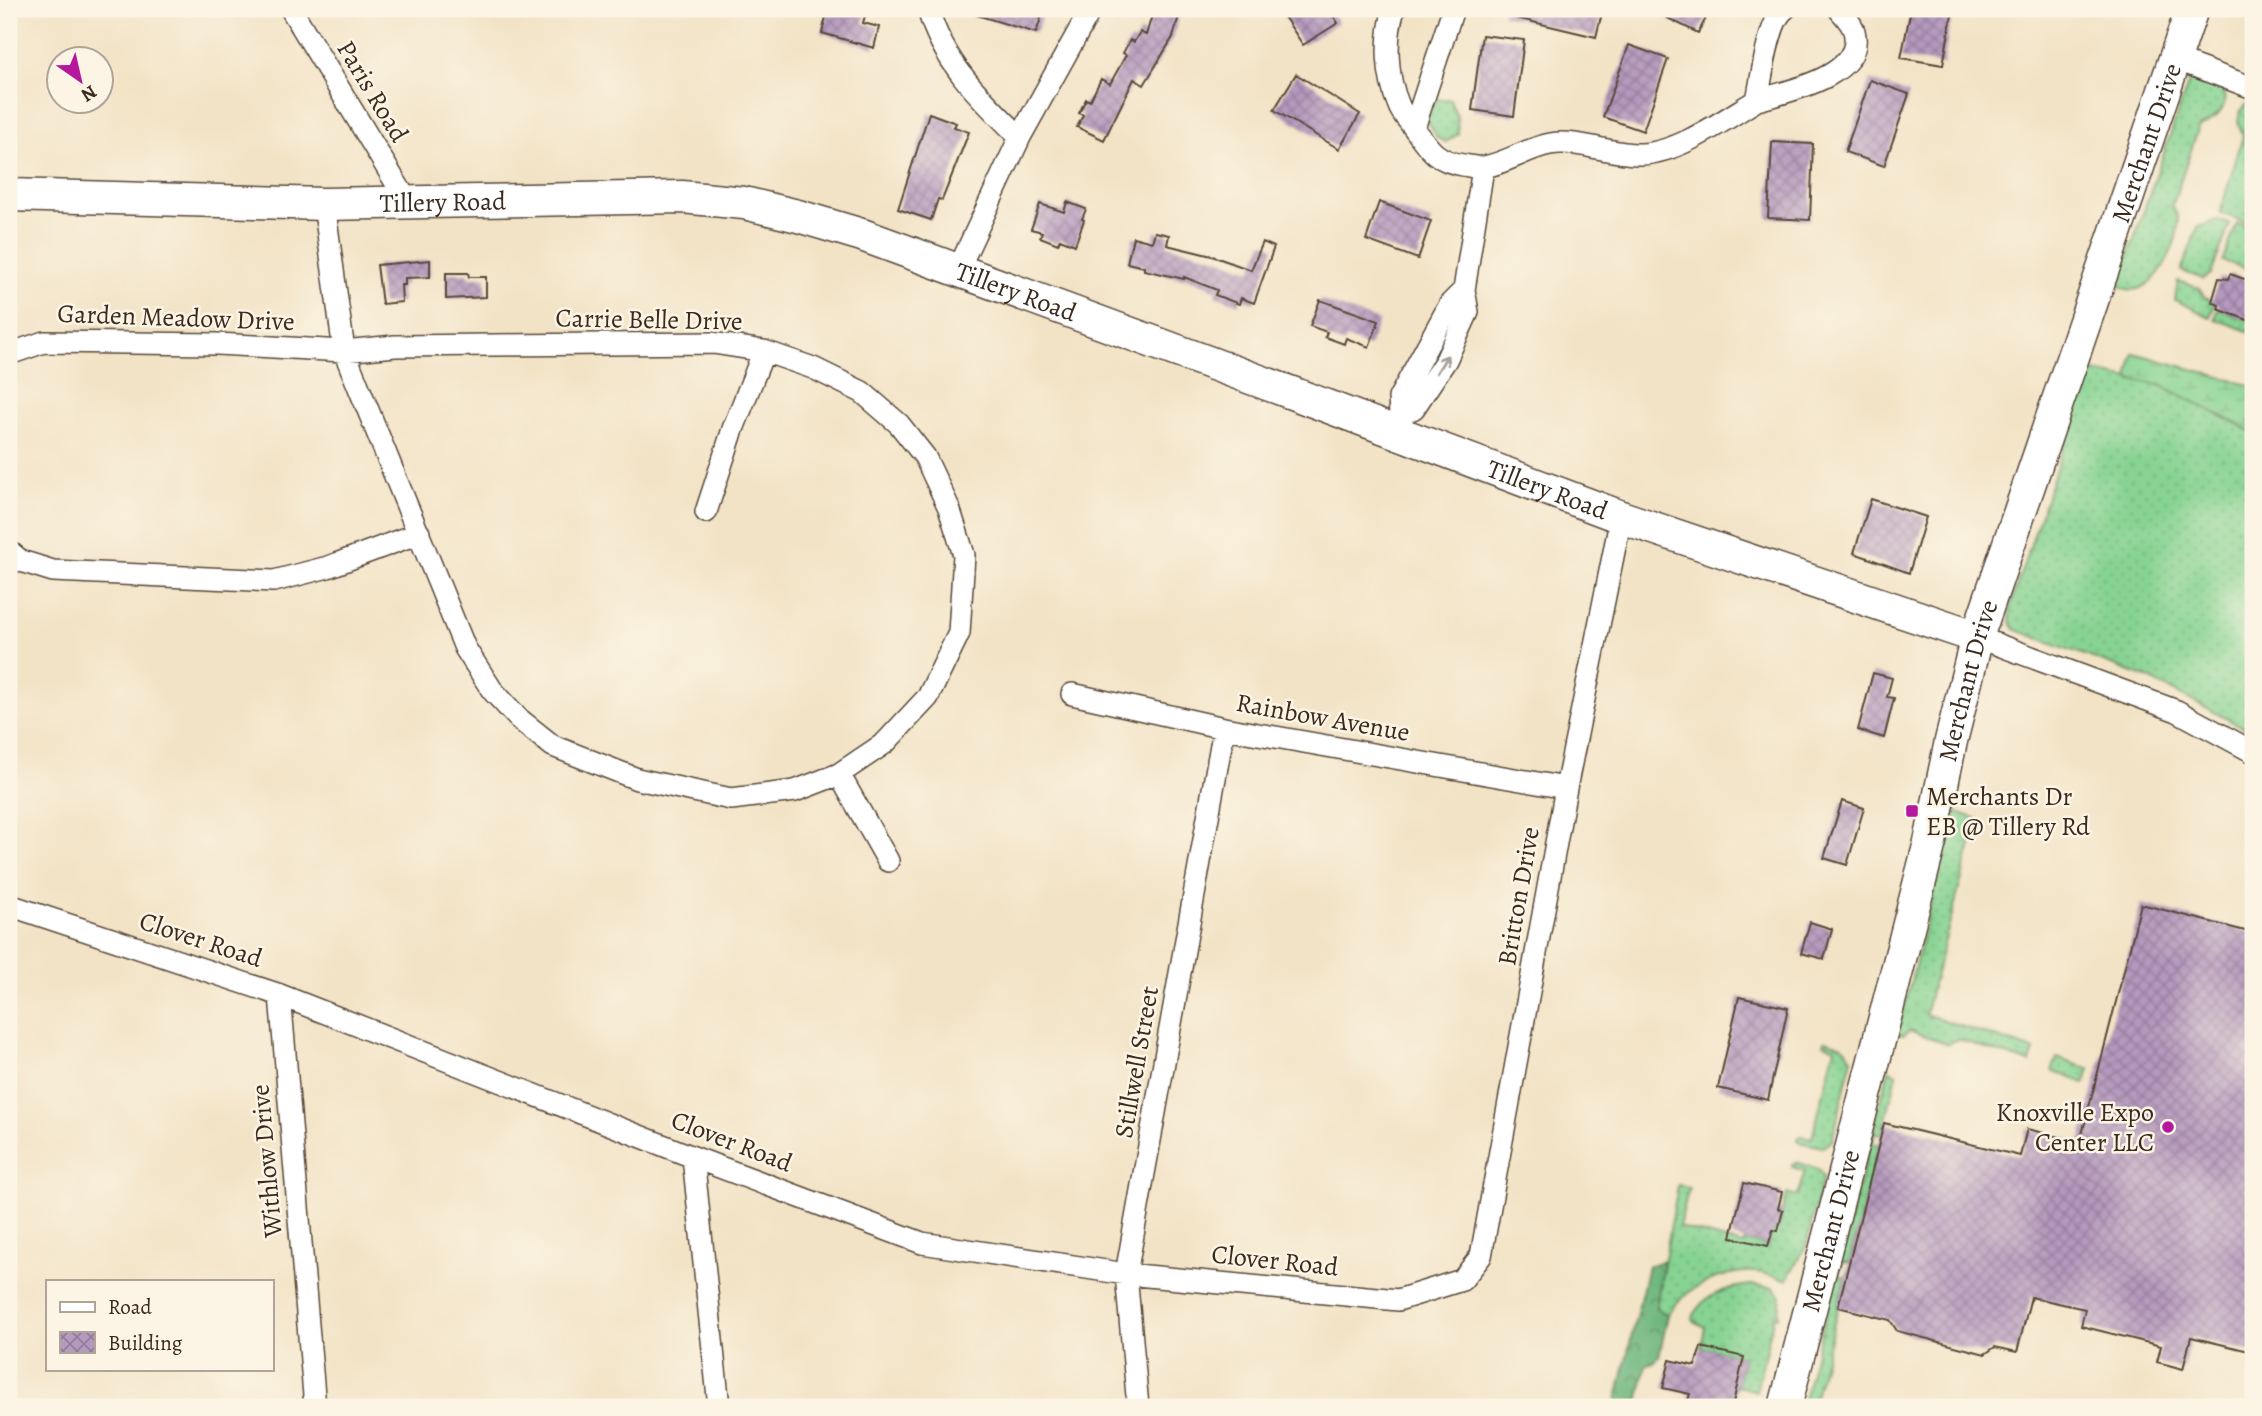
<svg xmlns="http://www.w3.org/2000/svg" width="2262" height="1416" viewBox="0 0 2262 1416" font-family="Alegreya,serif">
	<style>
		.grass { fill: url(#grass-dots); stroke: #607e58; stroke-width: 2 }
		.forest { fill: url(#forest-crowns); stroke: #54704d; stroke-width: 2 }
		.wetland { fill: url(#wetland-marsh); stroke: #607e58; stroke-width: 2 }
		.building { fill: url(#building-cross-hatch) }
		.lines { fill: none; stroke-linecap: round; stroke-linejoin: round }
		.street-casing { stroke: #564637; stroke-width: 24 }
		.secondary-casing { stroke: #564637; stroke-width: 35 }
		.street { stroke: #fff; stroke-width: 21 }
		.secondary { stroke: #fff; stroke-width: 32 }
		.oneway { stroke: #a79f9a }
		.poi-dot { fill: #b5179e; stroke: #fcf5e5; stroke-width: 2.5 }
		.labels { text-anchor: middle; stroke-width: 5; stroke-linejoin: round; paint-order: stroke }
		.street-label { font-size: 26px; fill: #3b2a1e; stroke: #fcf5e5 }
		.poi-label { font-size: 26px; fill: #3b2a1e; stroke: #fcf5e5; text-anchor: start }
	</style>
	<defs>
		<pattern id="grass-dots" width="8" height="8" patternUnits="userSpaceOnUse" patternTransform="scale(1.75)"><rect width="8" height="8" fill="#86d392"/><path d="M2 2h.1M6 6h.1" fill="none" stroke="#75b57d" stroke-width="1.8" stroke-linecap="round"/></pattern>
		<pattern id="forest-crowns" width="20" height="18" patternUnits="userSpaceOnUse" patternTransform="scale(1.75)"><rect width="20" height="18" fill="#6cb57c"/><path d="M2 6a3 3 0 1 1 6 0M12 15a3 3 0 1 1 6 0" fill="none" stroke="#5a9365"/></pattern>
		<pattern id="wetland-marsh" width="20" height="14" patternUnits="userSpaceOnUse" patternTransform="scale(1.75)"><rect width="20" height="14" fill="#86d392"/><path d="M1 5h8M5 5V1M11 12h8M15 12V8" fill="none" stroke="#75b57d"/></pattern>
		<pattern id="building-cross-hatch" width="8" height="8" patternUnits="userSpaceOnUse" patternTransform="scale(1.75)"><rect width="8" height="8" fill="#b599be"/><path d="M0 0l8 8M0 8l8-8" fill="none" stroke="#947d9a"/></pattern>
	</defs>
	<rect width="100%" height="100%" fill="#fcf5e5"/>
	<filter id="ink" filterUnits="userSpaceOnUse"><feTurbulence type="fractalNoise" baseFrequency=".0143" numOctaves="2"/><feDisplacementMap in="SourceGraphic" scale="14" xChannelSelector="R" yChannelSelector="G"/><feConvolveMatrix kernelMatrix="1 2 1 2 8 2 1 2 1" color-interpolation-filters="sRGB"/></filter>
	<filter id="wash" filterUnits="userSpaceOnUse"><feTurbulence type="fractalNoise" baseFrequency=".00686" numOctaves="4" result="noise"/><feDisplacementMap in="SourceGraphic" scale="28" xChannelSelector="R" yChannelSelector="G"/><feGaussianBlur stdDeviation="1.57" result="paint"/><feColorMatrix in="noise" values="0 0 0 0 0 0 0 0 0 0 0 0 0 0 0 0 0 1.4 0 .05"/><feComposite in="paint" operator="in"/></filter>
	<g filter="url(#wash)">
		<rect width="100%" height="100%" fill="#f2e3c6"/>
		<path class="grass" d="M2193,79L2222,88C2231,108 2215,120 2199,127L2172,206C2175,211 2178,215 2178,221C2179,246 2151,307 2118,285L2189,81Z
			M1439,99H1450L1457,117L1458,134L1446,142L1437,138L1424,114L1428,107Z
			M2251,103L2253,110V225L2220,213L2243,136L2238,121L2240,112L2246,105Z
			M2218,220L2230,224L2211,274L2203,279L2181,271L2198,227Z
			M2237,223L2253,229V271L2223,261Z
			M2178,281L2199,288L2204,297L2215,303L2210,317L2175,300Z
			M2218,309L2253,322V333L2215,319Z
			M2089,371L2161,385L2253,432V732L2147,678L2016,630C2006,621 2010,609 2013,597Z
			M1955,812L1978,819L1925,1014L2034,1050L2030,1063L1958,1039L1947,1044L1909,1030L1904,1035H1897Z
			M1826,1040L1843,1046L1852,1058L1832,1141L1822,1147L1799,1142L1798,1138L1801,1136L1812,1138L1835,1048L1824,1043Z
			M2057,1058L2089,1069L2085,1083L2052,1071Z
			M1889,1069L1897,1075L1882,1134L1876,1133L1872,1143L1879,1145L1849,1263L1843,1262L1839,1275L1845,1277C1835,1320 1824,1364 1812,1407H1802Z
			M1796,1162L1818,1169L1823,1177L1806,1246L1787,1279C1777,1280 1766,1272 1755,1272C1724,1270 1683,1288 1668,1315L1656,1309L1678,1185L1689,1187L1679,1227L1743,1245L1745,1241L1768,1246L1773,1230H1778L1787,1193L1797,1196L1805,1171L1792,1167V1164Z
			M1751,1285L1773,1288L1781,1296L1778,1317L1774,1316L1756,1391L1737,1386L1744,1357L1701,1347L1705,1327L1694,1321L1693,1318C1700,1295 1729,1287 1751,1285Z"/>
		<path class="forest" d="M1664,1260L1656,1308L1668,1315L1659,1357L1654,1363L1646,1365L1637,1407H1615L1648,1266Z"/>
		<path class="wetland" d="M2134,353L2253,386V432L2163,386L2128,378Z"/>
		<g id="blocks">
			<path class="building" d="M828,9H867L863,23L879,27L874,48L822,33Z
				M970,9H1032L1043,12L1036,33L970,13Z
				M1154,9H1181L1173,37L1144,85L1134,79L1104,140L1077,127L1083,115L1079,113L1086,99L1090,101L1101,79L1110,84L1126,55L1123,53L1130,40L1134,42L1140,32L1146,35Z
				M1279,9H1329L1338,23L1303,45Z
				M1504,9H1603L1596,37L1503,15Z
				M1649,9H1711L1698,33Z
				M1911,9H1953L1943,65L1901,58Z
				M1482,35L1524,40L1514,116L1472,110Z
				M1629,45L1668,59L1643,131L1603,117Z
				M1296,74L1360,114L1339,149L1274,110Z
				M1870,80L1909,94L1884,166L1845,152Z
				M929,113L956,123L954,127L969,132L942,200L938,199L931,220L898,209Z
				M1772,142L1813,144L1810,220L1768,218Z
				M1067,202L1086,209L1082,219L1084,220L1075,245L1060,239L1058,244L1040,237L1042,232L1031,229L1040,204L1064,212Z
				M1379,202L1431,221L1418,259L1366,240Z
				M1155,232L1169,235L1167,245L1212,256L1251,270L1263,242L1274,247L1254,303L1241,298L1239,304L1215,295L1217,290L1184,277V279L1144,270V267L1127,263L1133,237L1152,242Z
				M430,260V277L405,278V285H401L402,302L382,304L377,265Z
				M446,273H468L469,277H486V297L446,299Z
				M2230,274L2253,282V322L2218,309L2219,305L2212,302L2219,278L2228,279Z
				M1320,300L1379,321L1369,347L1346,338L1344,344L1325,337L1327,332L1310,326Z
				M1871,499L1926,517L1909,573L1854,553Z
				M1873,673L1892,678L1887,697L1894,698L1884,738L1858,730Z
				M1842,801L1864,808L1847,865L1824,858Z
				M2141,904L2253,933V1352L2191,1337L2183,1369L2157,1362L2161,1346L2081,1326L2085,1309L2031,1297L2017,1352L1995,1347L1985,1354L1897,1331L1890,1320L1838,1307L1884,1123L2020,1156L2027,1129L2080,1142Z
				M1810,922L1832,929L1824,959L1801,953Z
				M1739,997L1788,1008L1768,1100L1718,1088Z
				M1744,1183L1782,1192L1778,1209L1783,1210L1778,1231L1773,1230L1768,1246L1731,1237Z
				M1701,1347L1744,1357L1732,1407H1686L1690,1394L1663,1388L1670,1360L1695,1366Z"/>
		</g>
	</g>
	<g filter="url(#ink)">
		<use href="#blocks" fill-opacity="0" stroke="#564637" stroke-width="2"/>
		<g class="lines">
			<defs>
				<path id="street" d="M291,9L407,201
					M928,9C943,63 981,99 1020,137
					M1394,9C1385,39 1386,76 1399,106C1402,114 1409,121 1414,128L1453,9
					M1785,9C1768,21 1762,78 1757,100C1786,92 1866,76 1854,31C1852,23 1844,15 1839,9
					M2175,59L2253,88
					M1414,128C1429,149 1436,161 1463,165C1470,166 1478,168 1484,167C1507,163 1528,148 1550,144C1579,139 1611,155 1641,154C1679,153 1725,119 1757,100
					M958,270L1020,137L1091,9
					M9,354L44,342L217,344L344,351L395,346L713,343L764,351L813,368L862,392L899,424L925,457L949,508L964,555L959,633L928,697L885,743L839,774L795,791L731,799L637,779L553,746L519,719L492,690L465,648L344,351L324,204
					M1400,415L1399,398L1450,304L1464,290
					M1391,430L1400,415L1414,408L1446,360L1468,312L1464,290L1483,168
					M706,512L733,429L764,351
					M9,551L21,561L53,571L274,581L328,567L419,533
					M1977,637L2177,711L2253,752
					M1072,694L1224,728L1566,788
					M839,774L888,861
					M9,905L280,995L693,1157L922,1243L1126,1274L1398,1300L1462,1280L1481,1256L1566,788L1621,517
					M280,995L315,1407
					M693,1157L719,1407
					M1138,1407L1126,1274L1224,728"/>
				<g id="secondary">
					<path id="s1" d="M9,195L324,204L682,197L744,203L798,216L862,235L1292,393L1621,517L1977,637"/>
					<path id="s2" d="M1785,1407L1930,842L1951,741L1977,637L2192,9"/>
				</g>
			</defs>
			<use href="#street" class="street-casing"/>
			<use href="#secondary" class="secondary-casing"/>
			<use href="#street" class="street"/>
			<use href="#secondary" class="secondary"/>
		</g>
		<defs><path id="oneway-shaft" d="M-6 0H5M1.5-3L5.5 0L1.5 3" fill="none" stroke-width="1.6" stroke-linecap="round" stroke-linejoin="round" transform="scale(1.75)"/></defs>
		<use class="oneway" href="#oneway-shaft" transform="translate(1442 364) rotate(-58)"/>
	</g>
	<g class="poi-dot">
		<rect x="1905" y="804" width="14" height="14" rx="3.5"/>
		<circle cx="2168" cy="1127" r="7"/>
	</g>
	<g class="labels">
		<g class="street-label">
			<text transform="translate(373 91) rotate(59)" y="9">Paris Road</text>
			<text dy="9" stroke="none"><textPath href="#s2" startOffset="1316">Merchant Drive</textPath></text>
			<text dy="9" stroke="none"><textPath href="#s1" startOffset="434">Tillery Road</textPath></text>
			<text dy="9" stroke="none"><textPath href="#s1" startOffset="1022">Tillery Road</textPath></text>
			<text transform="translate(176 317) rotate(2)" y="9">Garden Meadow Drive</text>
			<text transform="translate(649 319) rotate(1)" y="9">Carrie Belle Drive</text>
			<text dy="9" stroke="none"><textPath href="#s1" startOffset="1589">Tillery Road</textPath></text>
			<text dy="9" stroke="none"><textPath href="#s2" startOffset="749">Merchant Drive</textPath></text>
			<text transform="translate(1323 717) rotate(10)" y="9">Rainbow Avenue</text>
			<text transform="translate(1518 896) rotate(-80)" y="9">Britton Drive</text>
			<text transform="translate(201 939) rotate(18)" y="9">Clover Road</text>
			<text transform="translate(1136 1062) rotate(-80)" y="9">Stillwell Street</text>
			<text transform="translate(732 1141) rotate(21)" y="9">Clover Road</text>
			<text transform="translate(266 1161) rotate(-95)" y="9">Withlow Drive</text>
			<text dy="9" stroke="none"><textPath href="#s2" startOffset="182">Merchant Drive</textPath></text>
			<text transform="translate(1275 1260) rotate(6)" y="9">Clover Road</text>
		</g>
		<g class="poi-label">
			<text x="1926" y="805">Merchants Dr<tspan x="1926" dy="30">EB @ Tillery Rd</tspan></text>
			<text x="2154" y="1121" text-anchor="end">Knoxville Expo<tspan x="2154" dy="30">Center LLC</tspan></text>
		</g>
	</g>
	<rect width="2262" height="1416" fill="none" stroke="#fcf5e5" stroke-width="35"/>
	<rect x="46" y="1280" width="228" height="91" fill="#fcf5e5" stroke="#afa495" stroke-width="2"/>
	<rect x="60" y="1302" width="35" height="10" fill="#ffffff" stroke="#afa495" stroke-width="2"/>
	<text x="108" y="1314" font-size="21" fill="#3b2a1e">Road</text>
	<rect x="60" y="1332" width="35" height="21" fill="url(#building-cross-hatch)" stroke="#afa495" stroke-width="2"/>
	<text x="108" y="1350" font-size="21" fill="#3b2a1e">Building</text>
	<g transform="translate(80 80) rotate(146)"><circle r="33" fill="#fcf5e5" stroke="#afa495" stroke-width="2"/>
	<path d="M0-5L12 26L0 18L-12 26Z" fill="#b5179e"/>
	<text y="-10" font-size="19" font-weight="bold" text-anchor="middle" fill="#3b2a1e">N</text>
	</g>
</svg>
